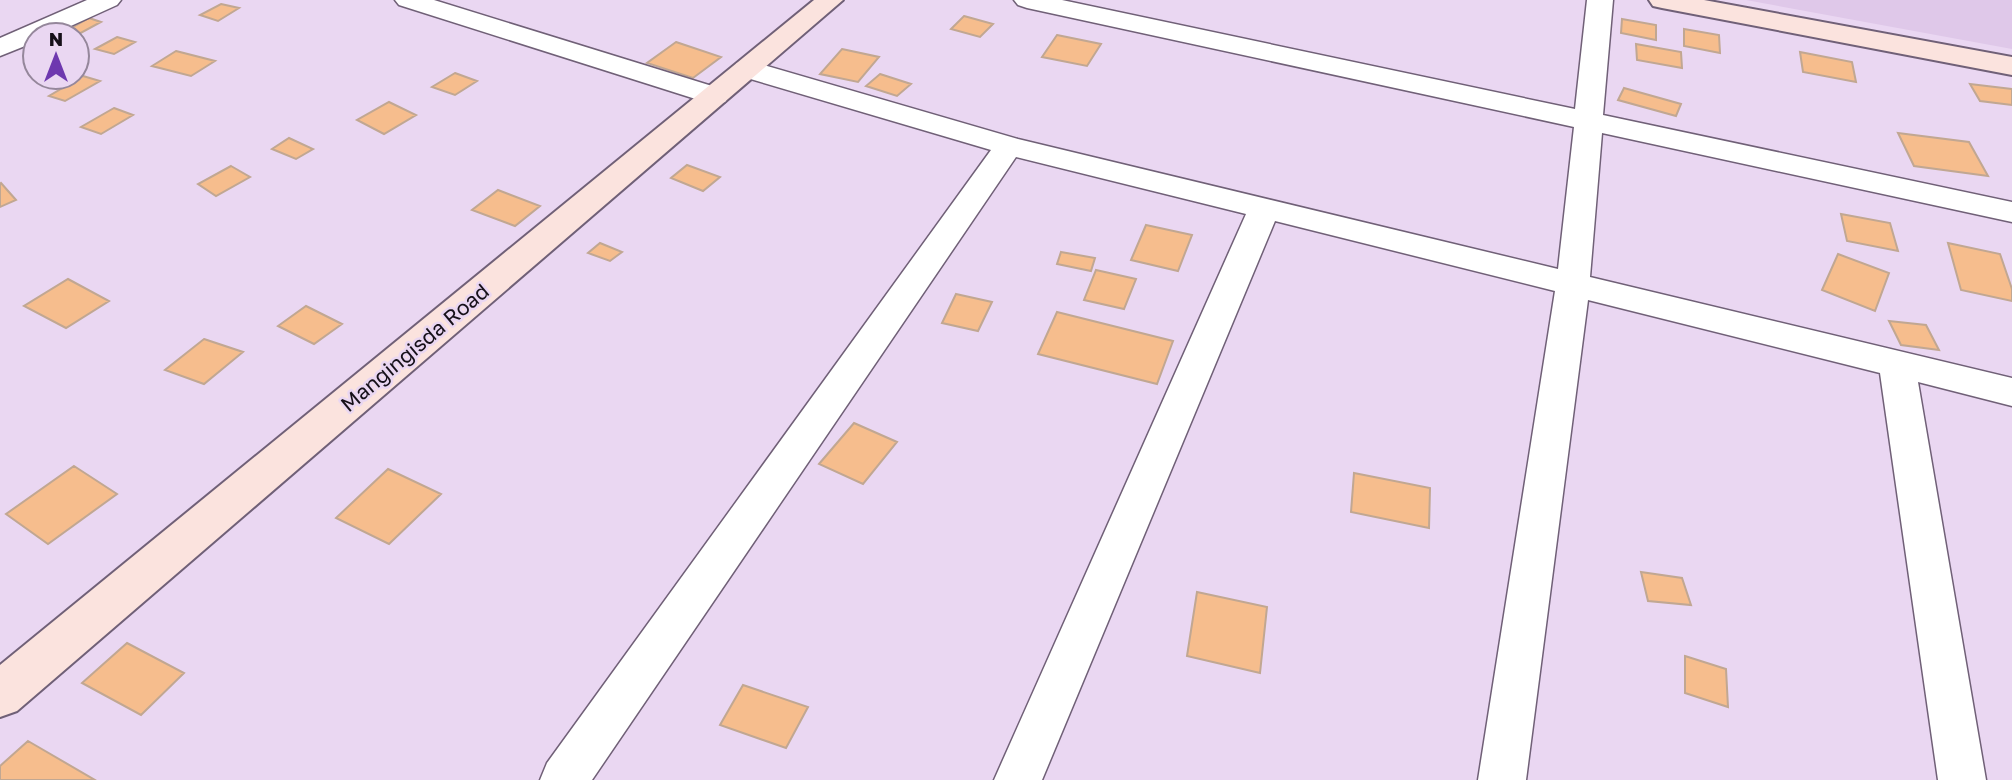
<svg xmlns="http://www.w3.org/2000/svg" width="2012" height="780" viewBox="0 0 2012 780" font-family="'Golos Text',sans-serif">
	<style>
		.built { fill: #dfc8e9 }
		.building { fill: #f6bd8d; stroke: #c1a792; stroke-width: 2 }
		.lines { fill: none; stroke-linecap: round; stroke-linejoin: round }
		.street-casing { stroke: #706077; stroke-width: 3 }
		.secondary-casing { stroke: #706077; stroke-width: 4 }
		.street { fill: #fff; fill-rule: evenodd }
		.secondary { fill: #fbe3de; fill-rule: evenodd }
		.labels { text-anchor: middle; stroke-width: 5; stroke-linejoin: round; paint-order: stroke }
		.street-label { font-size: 21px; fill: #161019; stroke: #ead7f2 }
	</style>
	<rect width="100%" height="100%" fill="#ead7f2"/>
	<path class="built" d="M1746,0H2012V49Z"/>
	<path class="building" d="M221,4L239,8L218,21L200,15Z
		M964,16L993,24L980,37L951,29Z
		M89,18L101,22L77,35H59Z
		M1622,19L1656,25V40L1621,33Z
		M1684,29L1719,35L1720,53L1684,46Z
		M1057,35L1101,44L1087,66L1042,57Z
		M117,37L135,42L114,54L95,49Z
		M676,42L721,57L693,78L647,63Z
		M1636,44L1681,52L1682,68L1637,60Z
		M842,49L879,57L858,82L820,74Z
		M176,51L215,61L191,76L152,66Z
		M1800,52L1852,62L1856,82L1803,72Z
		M455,73L477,81L455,95L432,87Z
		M880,74L911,84L897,96L866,86Z
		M83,76L100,81L65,101L49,96Z
		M1970,84L2012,89V105L1980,101Z
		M1624,88L1681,104L1676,116L1618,100Z
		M389,102L416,115L384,134L357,120Z
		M114,108L133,115L101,134L81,127Z
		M1898,133L1969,142L1988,176L1914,166Z
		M289,138L313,149L296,159L272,149Z
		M687,165L720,177L703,191L671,178Z
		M231,166L250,177L216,196L198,184Z
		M1,183L16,200L0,207V184Z
		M498,190L540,206L515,226L472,210Z
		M1841,214L1890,223L1898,251L1847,241Z
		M1146,225L1192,235L1178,271L1131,260Z
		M600,243L622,252L610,261L588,253Z
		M1948,243L2000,254L2012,289V301L1961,290Z
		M1061,252L1095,258L1091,271L1057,264Z
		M1838,254L1889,273L1875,311L1822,290Z
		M1096,270L1136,279L1124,309L1084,300Z
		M68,279L109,301L66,328L24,306Z
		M956,294L992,302L978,331L942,323Z
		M306,306L342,324L314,344L278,326Z
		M1057,312L1173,341L1157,384L1038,354Z
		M1889,321L1926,325L1939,350L1901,345Z
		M204,339L243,352L204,384L165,370Z
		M854,423L897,442L863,484L819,464Z
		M74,466L117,494L48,544L6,514Z
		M388,469L441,494L389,544L336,518Z
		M1354,473L1430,488L1429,528L1351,512Z
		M1641,572L1682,578L1691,605L1648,601Z
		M1197,592L1267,607L1260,673L1187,656Z
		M127,643L184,673L141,715L82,683Z
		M1685,656L1726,669L1728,707L1685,693Z
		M743,685L808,707L786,748L720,725Z
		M28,741L95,780H0V766Z"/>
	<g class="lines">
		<defs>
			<path id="street" d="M87,0H121L117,5L51,35H35V42L0,56V38Z
				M395,0H434L725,90L729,96L725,102L715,104L705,102L399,5Z
				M1014,0H1062L1575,109L1587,0H1613L1603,115L2012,202V222L1602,133L1590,277L2012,378V406L1918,382L1986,780H1938L1880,373L1588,300L1526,780H1478L1555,291L1275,221L1042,780H994L1246,214L1016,157L592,780H540L547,763L991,150L737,75L733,69L737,63L747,61L757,63L1018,139L1558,269L1574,127L1027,8L1018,5Z"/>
			<path id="secondary" d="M814,0H843L17,711L0,717V665Z
				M1649,0H1704L2012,57V75L1662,8L1653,6Z"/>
		</defs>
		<use href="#street" class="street-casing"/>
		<use href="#secondary" class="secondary-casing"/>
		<use href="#street" class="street"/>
		<use href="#secondary" class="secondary"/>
	</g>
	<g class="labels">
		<g class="street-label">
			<text transform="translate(415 348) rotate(-40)" y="7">Mangingisda Road</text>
		</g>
	</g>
	<g transform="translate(56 56)"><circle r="33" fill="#ead7f2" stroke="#95879b" stroke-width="2"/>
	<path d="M0-5L12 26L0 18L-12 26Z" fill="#6e38af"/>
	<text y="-10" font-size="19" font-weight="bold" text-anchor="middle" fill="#161019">N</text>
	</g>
</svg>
